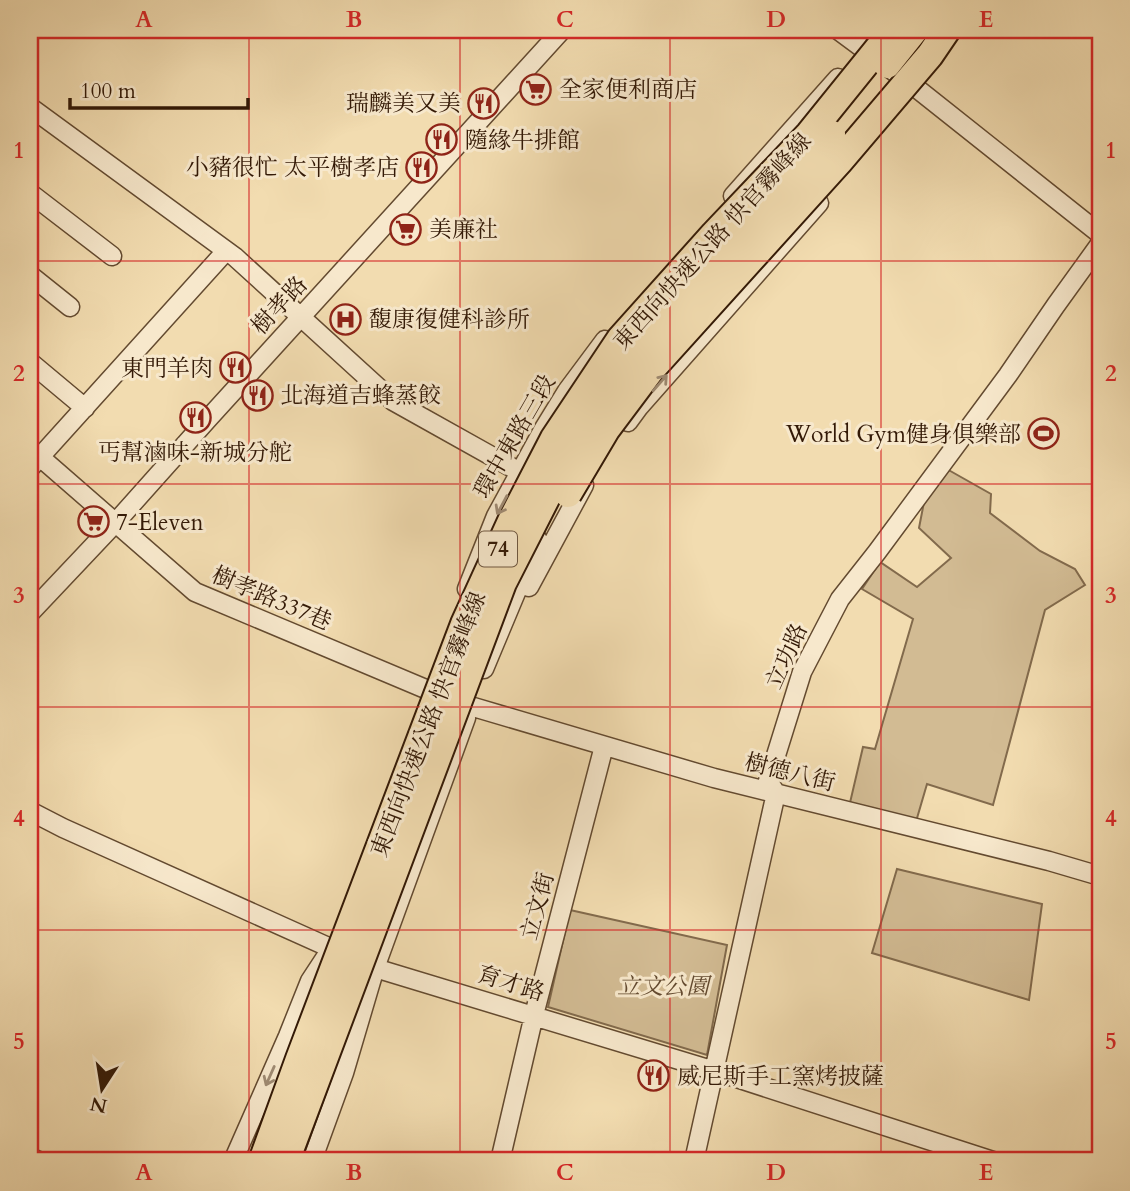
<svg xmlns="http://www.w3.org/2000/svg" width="1130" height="1191" viewBox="0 0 1130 1191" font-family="Cardo,'Noto Serif TC',serif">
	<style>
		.green { fill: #d2bb93; stroke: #826a4c; stroke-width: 2 }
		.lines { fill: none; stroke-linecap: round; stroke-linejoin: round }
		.minor-casing { stroke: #634a30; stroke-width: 21 }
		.minor { stroke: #f7e8cc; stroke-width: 18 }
		.highway-bridge-casing { stroke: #331906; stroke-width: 30; stroke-linecap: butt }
		.highway-bridge { stroke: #f2dcb0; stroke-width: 26 }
		.oneway { stroke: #9f8b73 }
		.grid { fill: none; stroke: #d62828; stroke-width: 2; stroke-opacity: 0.55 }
		.labels { text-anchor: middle; stroke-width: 6; stroke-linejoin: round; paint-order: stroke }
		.shield { fill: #f7e8cc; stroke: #6e5741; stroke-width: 2 }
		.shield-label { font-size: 21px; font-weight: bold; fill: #331906 }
		.poi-label { font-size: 23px; fill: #331906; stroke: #f7e8cc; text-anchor: start }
		.street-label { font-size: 23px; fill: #331906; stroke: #f7e8cc }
		.park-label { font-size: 23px; font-style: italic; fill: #634a30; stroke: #f7e8cc }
		.neatline { fill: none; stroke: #d62828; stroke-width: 2.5 }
		.grid-label { font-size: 23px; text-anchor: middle; font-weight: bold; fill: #d62828 }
	</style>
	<rect width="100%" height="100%" fill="#f2dcb0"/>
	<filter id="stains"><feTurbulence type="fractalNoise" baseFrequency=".00286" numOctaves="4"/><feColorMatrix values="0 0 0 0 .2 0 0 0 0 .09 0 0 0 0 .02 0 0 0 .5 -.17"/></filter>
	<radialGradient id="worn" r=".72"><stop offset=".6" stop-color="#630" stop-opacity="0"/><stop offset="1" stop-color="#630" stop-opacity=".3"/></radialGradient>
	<path class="green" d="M945,468L991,494L990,513L1040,551L1075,569L1085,585L1045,610L993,805L927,784L915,825L849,807L863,747L875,749L913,619L862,589L880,562L917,587L951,558L919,528L925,497Z
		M897,869L1042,904L1029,1000L872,953Z
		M570,910L727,945L707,1055L548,1007Z"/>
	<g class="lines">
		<defs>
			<path id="minor" d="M838,30L915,87L1100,234
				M30,107L235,257L393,401L520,472
				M30,193L112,256
				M733,196L838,78
				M30,275L70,307
				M30,362L85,408
				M628,422L639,407L819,203
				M40,457L195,592L428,690
				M30,468L226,251
				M529,587L584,485
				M467,589L496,516L543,430L567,391L605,340
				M30,613L116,522L207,420L562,30
				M484,669L538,540
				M470,706L714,778L1049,861L1100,876
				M30,811L63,828L375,968L715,1071L993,1161
				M30,1157L39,1161
				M233,1161L288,1036L310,981L331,949
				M312,1161L344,1073L375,968L466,718
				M500,1161L534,1015L604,746
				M694,1161L776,793L768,781L802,672L840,599L877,552L1008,375L1056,305L1100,244"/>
		</defs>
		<use href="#minor" class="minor-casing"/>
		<use href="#minor" class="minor"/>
		<defs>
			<path id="highway-bridge" d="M887,65L915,30
				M568,494L606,430L651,370L839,162L930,55L947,30
				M262,1161L299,1059L464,624L512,519L554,438L620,339L714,234L809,134L893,30
				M286,1161L503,583L554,483L592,417L637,353L832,134"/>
		</defs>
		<use href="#highway-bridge" class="highway-bridge-casing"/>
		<use href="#highway-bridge" class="highway-bridge"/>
	</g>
	<defs><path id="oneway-shaft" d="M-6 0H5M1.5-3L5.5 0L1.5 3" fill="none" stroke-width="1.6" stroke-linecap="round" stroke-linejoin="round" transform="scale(1.75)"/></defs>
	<g class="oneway">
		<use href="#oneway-shaft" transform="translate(660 383) rotate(-49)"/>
		<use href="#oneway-shaft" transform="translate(502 505) rotate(118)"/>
		<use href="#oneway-shaft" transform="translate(270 1076) rotate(114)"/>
	</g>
	<path class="grid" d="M249,30V1161M460,30V1161M670,30V1161M881,30V1161M30,261H1100M30,484H1100M30,707H1100M30,930H1100"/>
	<defs>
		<symbol id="supermarket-ring" viewBox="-11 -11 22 22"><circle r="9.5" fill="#f7e8cc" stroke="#8f2418" stroke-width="1.5"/><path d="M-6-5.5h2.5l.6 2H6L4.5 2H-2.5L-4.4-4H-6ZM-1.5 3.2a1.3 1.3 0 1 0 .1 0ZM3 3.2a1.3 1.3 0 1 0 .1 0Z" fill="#8f2418"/></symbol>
		<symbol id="restaurant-ring" viewBox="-11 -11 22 22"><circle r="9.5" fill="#f7e8cc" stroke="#8f2418" stroke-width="1.5"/><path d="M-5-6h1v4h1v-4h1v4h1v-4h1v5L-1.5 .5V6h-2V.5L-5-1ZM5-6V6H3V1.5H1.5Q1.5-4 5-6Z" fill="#8f2418"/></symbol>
		<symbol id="hospital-ring" viewBox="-11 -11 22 22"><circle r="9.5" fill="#f7e8cc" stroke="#8f2418" stroke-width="1.5"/><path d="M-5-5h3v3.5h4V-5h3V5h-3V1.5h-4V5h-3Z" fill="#8f2418"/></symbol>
		<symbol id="stadium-ring" viewBox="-11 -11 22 22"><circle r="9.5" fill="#f7e8cc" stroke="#8f2418" stroke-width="1.5"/><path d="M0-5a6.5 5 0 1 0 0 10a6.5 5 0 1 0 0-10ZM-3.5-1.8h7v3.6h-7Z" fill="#8f2418"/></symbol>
	</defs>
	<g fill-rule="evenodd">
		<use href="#supermarket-ring" x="518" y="72" width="35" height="35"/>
		<use href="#restaurant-ring" x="466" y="86" width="35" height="35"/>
		<use href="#restaurant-ring" x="424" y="122" width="35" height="35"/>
		<use href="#restaurant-ring" x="404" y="150" width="35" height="35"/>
		<use href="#supermarket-ring" x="388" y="212" width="35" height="35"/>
		<use href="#hospital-ring" x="328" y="302" width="35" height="35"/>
		<use href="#restaurant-ring" x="218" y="350" width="35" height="35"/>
		<use href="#restaurant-ring" x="240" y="378" width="35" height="35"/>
		<use href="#restaurant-ring" x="178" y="400" width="35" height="35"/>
		<use href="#stadium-ring" x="1026" y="416" width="35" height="35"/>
		<use href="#supermarket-ring" x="76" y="504" width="35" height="35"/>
		<use href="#restaurant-ring" x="636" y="1058" width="35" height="35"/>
	</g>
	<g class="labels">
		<rect class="shield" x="479" y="531.5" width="38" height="35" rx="5"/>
		<g class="shield-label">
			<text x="498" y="556">74</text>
		</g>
		<g class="poi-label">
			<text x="559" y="97">全家便利商店</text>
			<text x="461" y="111" text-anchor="end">瑞麟美又美</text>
			<text x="465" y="148">隨緣牛排館</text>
			<text x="399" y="175" text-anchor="end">小豬很忙 太平樹孝店</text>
			<text x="429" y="237">美廉社</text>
			<text x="369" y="327">馥康復健科診所</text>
			<text x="213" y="376" text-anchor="end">東門羊肉</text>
			<text x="280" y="403">北海道吉蜂蒸餃</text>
			<text x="1021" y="442" text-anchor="end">World Gym健身俱樂部</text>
			<text x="195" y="460" text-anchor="middle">丐幫滷味-新城分舵</text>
			<text x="116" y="530">7-Eleven</text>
			<text x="677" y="1084">威尼斯手工窯烤披薩</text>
		</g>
		<g class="street-label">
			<text transform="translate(712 241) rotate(-48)" y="8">東西向快速公路 快官霧峰線</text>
			<text transform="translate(279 305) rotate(-47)" y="8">樹孝路</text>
			<text transform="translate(514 436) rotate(-60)" y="8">環中東路三段</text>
			<text transform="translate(272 598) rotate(23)" y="8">樹孝路337巷</text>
			<text transform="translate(786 656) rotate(-66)" y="8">立功路</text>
			<text transform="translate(428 724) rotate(-69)" y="8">東西向快速公路 快官霧峰線</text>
			<text transform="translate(790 772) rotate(14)" y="8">樹德八街</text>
			<text transform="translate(537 906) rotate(-75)" y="8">立文街</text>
			<text transform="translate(511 983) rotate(17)" y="8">育才路</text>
		</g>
		<g class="park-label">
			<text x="663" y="994">立文公園</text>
		</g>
	</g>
	<rect width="1130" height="1191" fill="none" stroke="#f2dcb0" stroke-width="77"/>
	<g transform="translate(102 1089) rotate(192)" stroke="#f7e8cc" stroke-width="5" paint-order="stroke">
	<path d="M0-5L12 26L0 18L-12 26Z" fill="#331906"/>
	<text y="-10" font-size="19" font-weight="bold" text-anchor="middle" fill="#331906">N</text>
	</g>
	<path d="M70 98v10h178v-10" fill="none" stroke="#331906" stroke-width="3.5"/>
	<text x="80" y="98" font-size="21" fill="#331906" stroke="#f7e8cc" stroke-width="5" paint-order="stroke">100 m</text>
	<rect x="38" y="38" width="1054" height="1114" class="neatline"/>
	<g class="grid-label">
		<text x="144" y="27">A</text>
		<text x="354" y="27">B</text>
		<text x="565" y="27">C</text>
		<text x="776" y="27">D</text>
		<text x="986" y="27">E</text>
		<text x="19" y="158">1</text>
		<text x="1111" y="158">1</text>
		<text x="19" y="381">2</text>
		<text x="1111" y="381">2</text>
		<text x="19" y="603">3</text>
		<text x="1111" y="603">3</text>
		<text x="19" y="826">4</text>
		<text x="1111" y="826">4</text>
		<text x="19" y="1049">5</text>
		<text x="1111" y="1049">5</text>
		<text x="144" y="1180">A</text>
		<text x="354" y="1180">B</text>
		<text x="565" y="1180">C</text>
		<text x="776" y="1180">D</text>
		<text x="986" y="1180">E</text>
	</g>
	<rect width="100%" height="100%" filter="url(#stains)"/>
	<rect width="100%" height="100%" fill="url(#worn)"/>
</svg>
